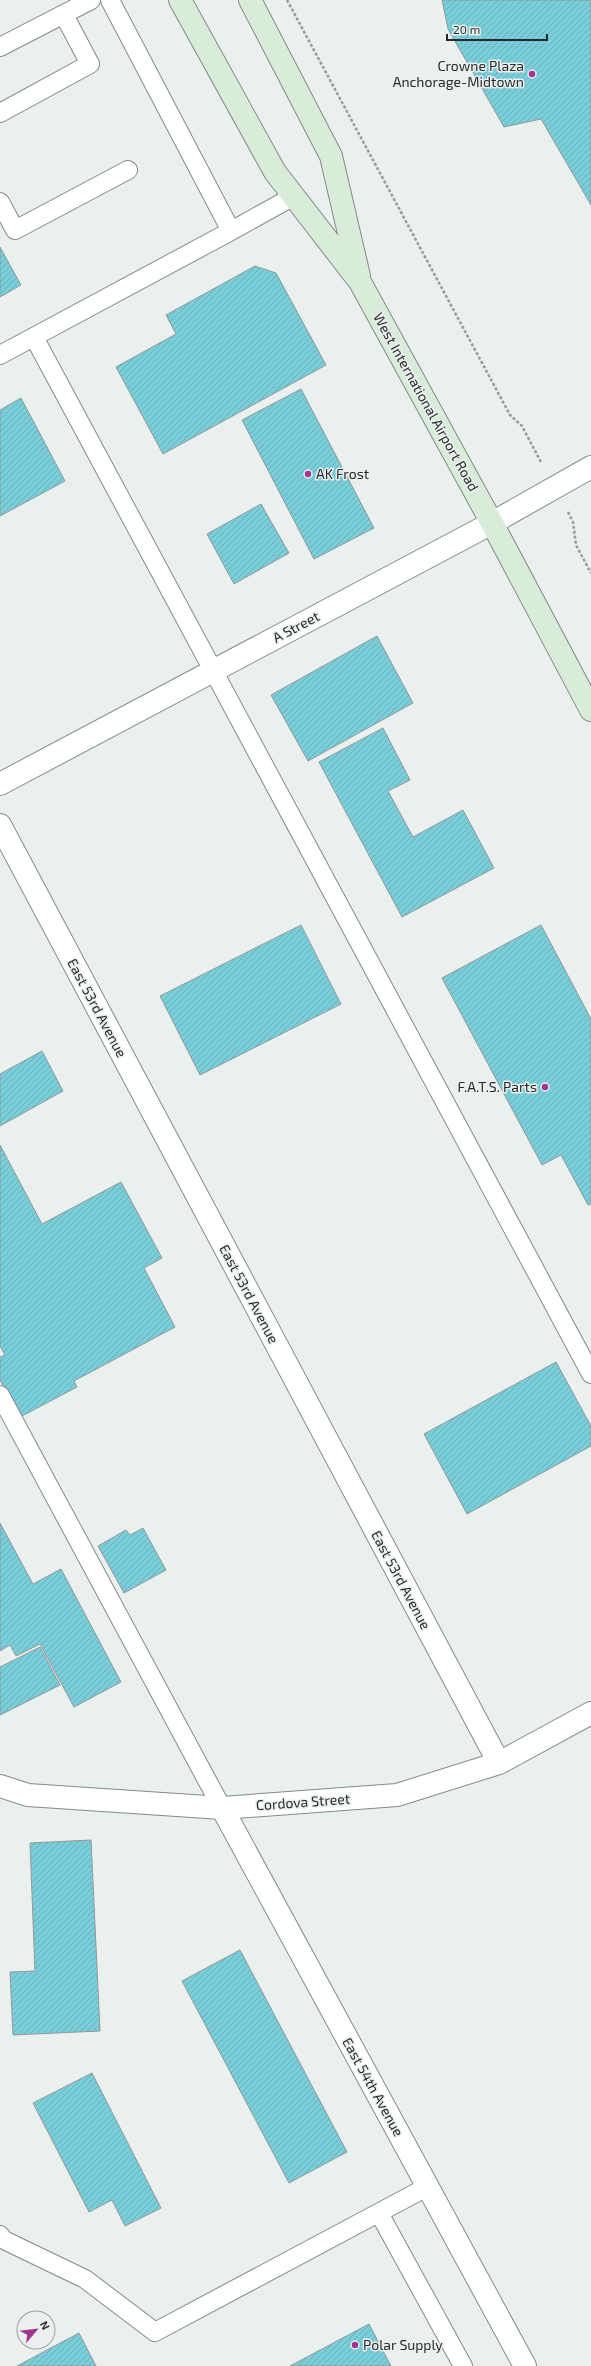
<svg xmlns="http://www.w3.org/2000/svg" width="591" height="2366" viewBox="0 0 591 2366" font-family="'Exo 2',sans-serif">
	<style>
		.building { fill: url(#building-hatch); stroke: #939899 }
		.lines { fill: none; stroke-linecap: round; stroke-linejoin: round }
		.lane-casing { stroke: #858a89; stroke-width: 20 }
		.street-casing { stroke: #858a89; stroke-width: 24 }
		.secondary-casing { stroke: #858a89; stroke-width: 24 }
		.path { stroke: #979b99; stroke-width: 2.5; stroke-dasharray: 3 2; stroke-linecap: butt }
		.lane { stroke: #fff; stroke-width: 18 }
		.street { stroke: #fff; stroke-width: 22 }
		.secondary { stroke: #d9ecd9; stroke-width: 22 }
		.poi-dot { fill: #a43492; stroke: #eaf0ee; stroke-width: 1.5 }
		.labels { text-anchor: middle; stroke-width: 3; stroke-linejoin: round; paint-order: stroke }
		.poi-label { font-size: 14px; fill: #282a29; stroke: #eaf0ee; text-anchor: end }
		.street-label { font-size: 14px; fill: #282a29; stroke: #eaf0ee }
	</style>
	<defs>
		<pattern id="building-hatch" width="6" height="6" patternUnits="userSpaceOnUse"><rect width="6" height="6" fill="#79ceda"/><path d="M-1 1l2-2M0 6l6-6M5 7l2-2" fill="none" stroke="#69b1bb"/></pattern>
	</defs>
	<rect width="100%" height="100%" fill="#eaf0ee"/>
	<path class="building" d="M442,0H591V205L541,119L504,127L448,29Z
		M0,247L21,285L0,297Z
		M255,266L276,273L326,365L163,454L116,367L176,334L166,315Z
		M301,389L374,528L314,559L242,420Z
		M21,398L65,481L0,516V410Z
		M261,504L289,553L234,584L207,534Z
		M377,636L413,703L308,761L271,695Z
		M383,728L410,780L388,791L413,837L463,810L494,868L402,917L319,762Z
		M301,925L341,1004L200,1075L160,996Z
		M541,925L591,1019V1204L588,1205L561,1155L542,1165L442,978Z
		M42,1051L63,1091L0,1126V1074Z
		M0,1145L42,1224L121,1182L162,1258L144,1268L175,1327L74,1381L77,1387L20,1417L0,1380V1357L5,1355L0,1346Z
		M556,1362L591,1426V1446L467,1514L424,1434Z
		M0,1523L33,1584L61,1569L121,1682L74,1707L40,1644L16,1656L10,1645L0,1651Z
		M143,1528L166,1570L124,1593L98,1546L126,1530L130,1535Z
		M40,1647L60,1685L0,1715V1667Z
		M91,1840L100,2031L13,2035L10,1972L35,1971L30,1843Z
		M240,1950L347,2152L289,2183L182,1981Z
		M92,2073L161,2208L125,2226L112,2200L89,2212L33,2103Z
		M369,2324L391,2366H290Z
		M79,2333L96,2366H17Z"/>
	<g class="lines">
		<defs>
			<path id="lane" d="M0,47L91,0
				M0,113L90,64L64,15
				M0,202L15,230L128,170
				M231,231L294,196
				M34,337L591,1374
				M0,355L231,231L110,0
				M0,1395L222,1808
				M379,2213L463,2366
				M0,2235L4,2240L85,2279L155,2332L427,2187"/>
			<path id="street" d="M0,784L492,523L591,467
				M0,825L499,1763
				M0,1786L28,1795L222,1808L397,1795L499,1763L591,1713
				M222,1808L525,2366"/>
			<path id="secondary" d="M180,0L275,172L360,282L492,523L591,710
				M250,0L331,156L359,276"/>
		</defs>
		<use href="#lane" class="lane-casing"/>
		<use href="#street" class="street-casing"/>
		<use href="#secondary" class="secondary-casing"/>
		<path class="path" d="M287,0L510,415L522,426L541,462
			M568,512L573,522L576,545L591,573"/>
		<use href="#lane" class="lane"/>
		<use href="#street" class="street"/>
		<use href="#secondary" class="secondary"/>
	</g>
	<g class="poi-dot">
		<circle cx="532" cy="74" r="4"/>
		<circle cx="308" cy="474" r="4"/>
		<circle cx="545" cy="1087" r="4"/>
		<circle cx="355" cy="2345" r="4"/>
	</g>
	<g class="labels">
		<g class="poi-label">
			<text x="524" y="71">Crowne Plaza<tspan x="524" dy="16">Anchorage-Midtown</tspan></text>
			<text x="316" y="479" text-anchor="start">AK Frost</text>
			<text x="537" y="1092">F.A.T.S. Parts</text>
			<text x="363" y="2350" text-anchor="start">Polar Supply</text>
		</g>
		<g class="street-label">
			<text transform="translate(426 402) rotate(61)" y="5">West International Airport Road</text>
			<text transform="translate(296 627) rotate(-28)" y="5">A Street</text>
			<text transform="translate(97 1008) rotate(62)" y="5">East 53rd Avenue</text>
			<text transform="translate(249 1294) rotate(62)" y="5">East 53rd Avenue</text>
			<text transform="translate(401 1580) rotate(62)" y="5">East 53rd Avenue</text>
			<text transform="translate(303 1802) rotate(-4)" y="5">Cordova Street</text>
			<text transform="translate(373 2087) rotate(61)" y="5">East 54th Avenue</text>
		</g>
	</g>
	<g transform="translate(36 2330) rotate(62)"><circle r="19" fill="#eaf0ee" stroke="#9ca19f"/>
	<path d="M0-3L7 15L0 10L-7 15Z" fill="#a43492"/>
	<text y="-6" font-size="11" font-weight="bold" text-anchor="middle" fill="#282a29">N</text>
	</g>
	<path d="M447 34v6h100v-6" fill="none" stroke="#282a29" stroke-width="2"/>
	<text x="453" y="34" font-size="12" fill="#282a29" stroke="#eaf0ee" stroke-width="3" paint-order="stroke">20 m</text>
</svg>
